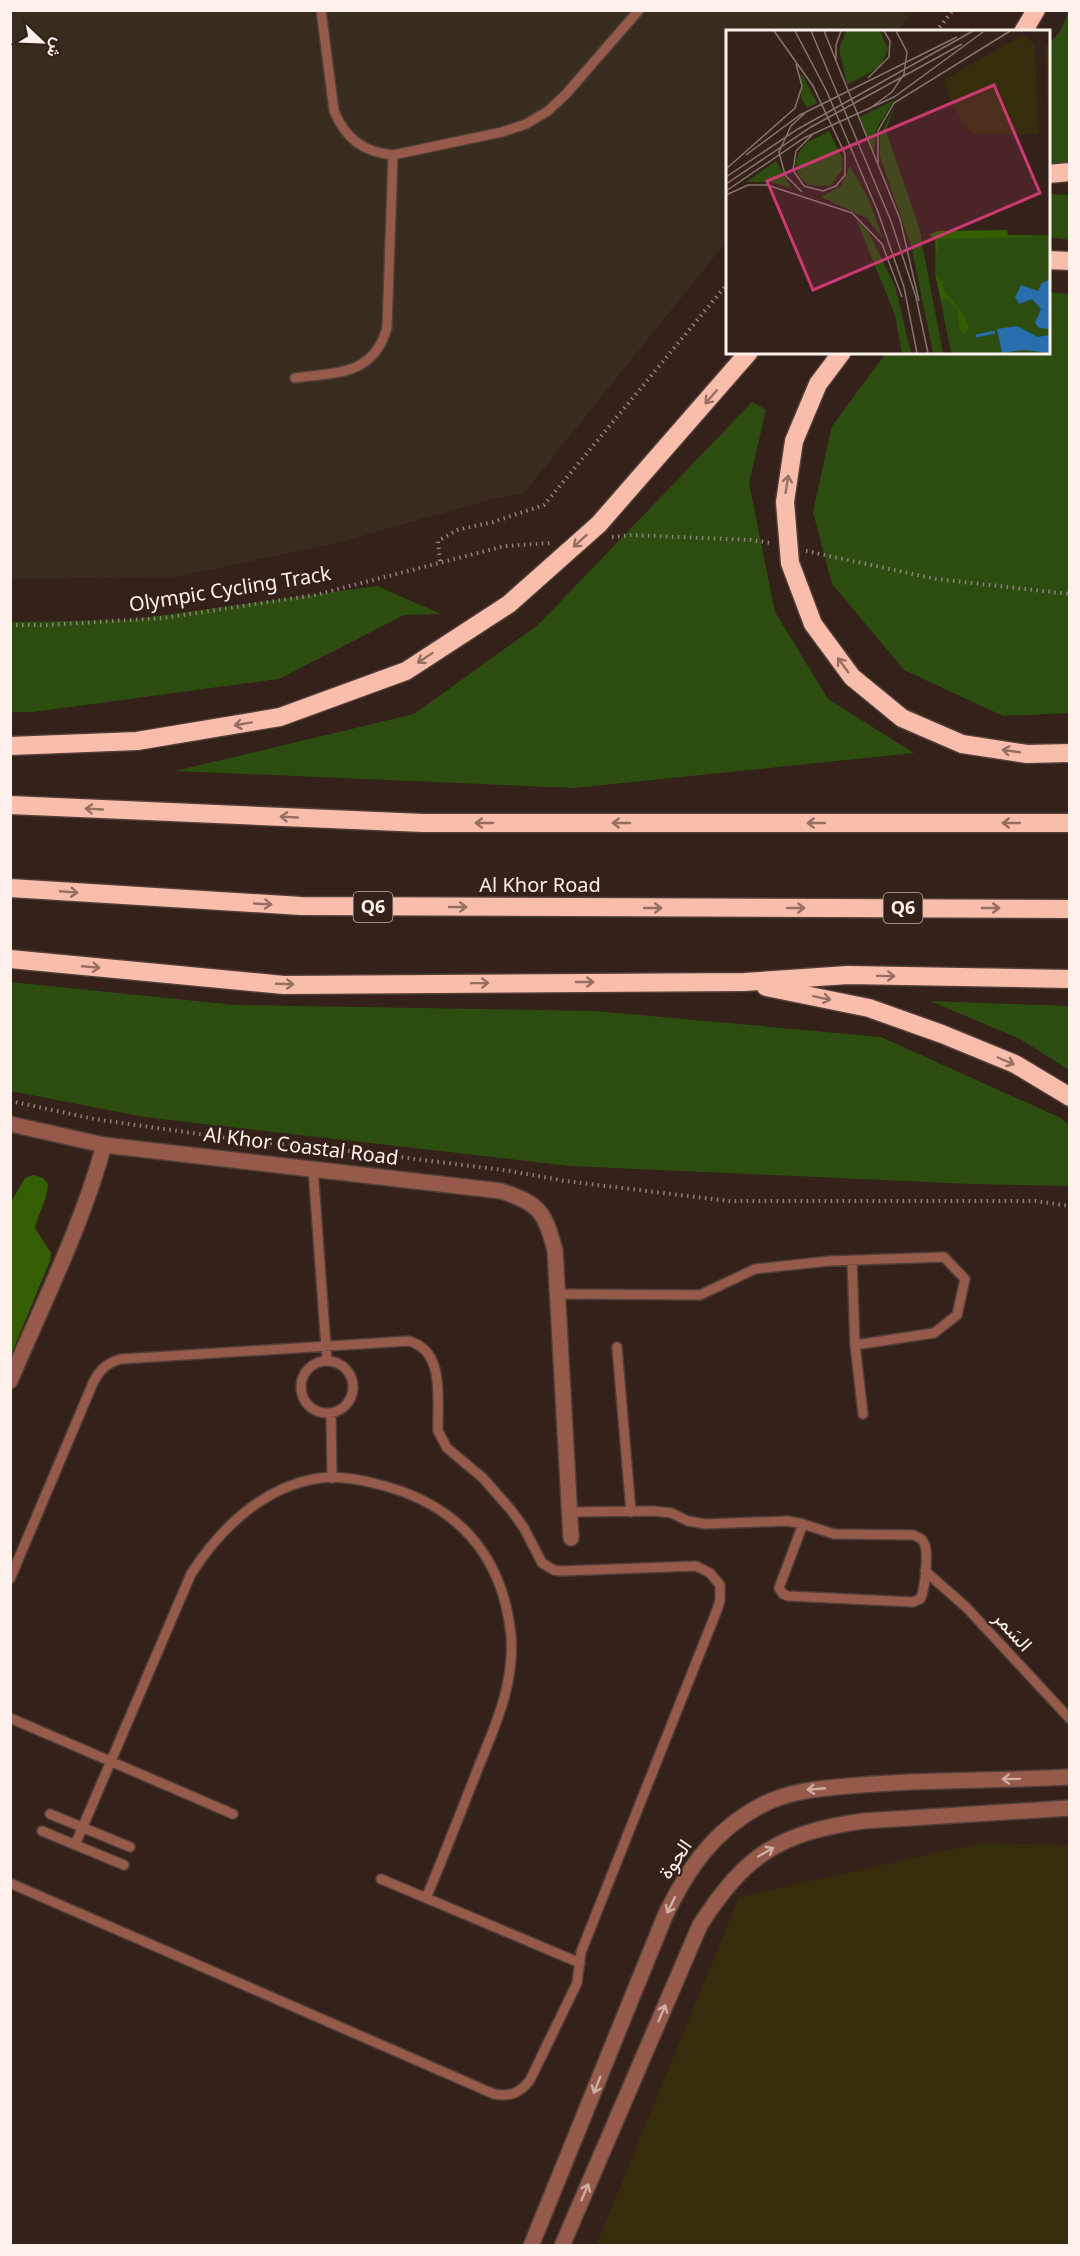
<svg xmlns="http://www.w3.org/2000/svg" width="1080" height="2256" viewBox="0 0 1080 2256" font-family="'Noto Sans',Vazirmatn,sans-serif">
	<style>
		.education { fill: #372c1d }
		.green { fill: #2c4c10 }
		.forest { fill: #335e02 }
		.sand { fill: #362d0d }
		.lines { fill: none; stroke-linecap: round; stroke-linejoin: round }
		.service-casing { stroke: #503e37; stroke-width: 12 }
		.minor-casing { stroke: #503e37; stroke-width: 18 }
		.motorway-casing { stroke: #503e37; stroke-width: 21 }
		.path { stroke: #91807a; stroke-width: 4; stroke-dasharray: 1.5 4.5; stroke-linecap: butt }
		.service { stroke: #955a49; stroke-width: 9 }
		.minor { stroke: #955a49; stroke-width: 15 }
		.motorway { stroke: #f9bdac; stroke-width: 18 }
		.oneway { stroke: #966f63 }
		.oneway2 { stroke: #cfada3 }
		.labels { text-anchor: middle; stroke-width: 4.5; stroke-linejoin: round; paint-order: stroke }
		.shield { fill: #34211a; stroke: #c1b3ad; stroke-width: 1.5 }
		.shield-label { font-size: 18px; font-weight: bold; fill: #fef1ec }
		.street-label { font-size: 20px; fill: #fef1ec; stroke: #34211a }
		.inset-river { fill: none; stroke: #286dad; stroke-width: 3 }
		.inset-road { fill: none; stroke: #85746e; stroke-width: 1.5 }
		.view { fill: #cb3971; fill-opacity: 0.15; stroke: #cb3971; stroke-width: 3 }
		.inset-edge { fill: none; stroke: #fef1ec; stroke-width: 3 }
	</style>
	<rect width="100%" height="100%" fill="#34211a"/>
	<path class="education" d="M10,11H914L897,31L728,32L727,241L523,494L493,499L340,542L176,577L11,579Z"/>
	<path class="green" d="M1069,11V164L1049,166V44L1061,30Z
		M1049,194L1069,195V240L1049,237Z
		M1049,292L1069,294V713L1003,716L904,670L832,584L813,512L832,426L886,353L1048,352Z
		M752,402L766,410L749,483L775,612L828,699L914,753L574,788L175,771L414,714L538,625Z
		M377,586L441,614L404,615L279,679L33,712H11V622L128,620Z
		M10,982L235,1005L596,1011L881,1037L1061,1118L1069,1126V1186L971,1184L570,1166L144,1117L11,1091Z
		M930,1001L1069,1006V1070L1020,1039Z"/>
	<path class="forest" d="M33,1175L43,1178L48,1184C47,1200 39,1212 35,1228L51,1253L50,1261L11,1355V1202L25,1178Z"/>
	<path class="sand" d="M980,1843L1069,1845V2245H596L739,1897Z"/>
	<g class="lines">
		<defs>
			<path id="service" d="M321,10L334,111C346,139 363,152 393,155L502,132L526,124L548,111L566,94L639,10
				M295,378C337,372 373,376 387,328L393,155
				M313,1168L327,1361
				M557,1294L700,1295L755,1269L829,1261L944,1257L965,1279L957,1315L934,1333L855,1345L852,1260
				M855,1345L863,1414
				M617,1347L631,1512
				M301 1387a26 26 0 1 1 52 0a26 26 0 1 1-52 0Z
				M331,1413L332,1478
				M570,1512L654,1511L671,1513L688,1521L705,1524L788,1521L803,1524L834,1534L913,1535C918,1537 922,1538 924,1543C929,1552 925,1591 920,1599L913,1602L788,1596L783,1594L779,1588L803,1524
				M925,1571L966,1607L1070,1719
				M10,1579L93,1383C99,1370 107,1363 121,1359L408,1341C446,1350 437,1400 438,1431L447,1448L483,1478L511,1510L524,1528L542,1563L554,1570L561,1571L696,1566L710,1573L720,1585V1600L717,1610L581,1952L577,1983L530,2080C520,2093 510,2097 494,2094L10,1883
				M10,1718L233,1814
				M50,1814L130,1847
				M42,1831L124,1865
				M75,1845L191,1574C219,1530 261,1489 314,1479C334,1475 358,1479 377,1484C456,1503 503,1554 511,1636C515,1686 493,1730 475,1776C459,1817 443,1858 426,1898
				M381,1879L580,1963"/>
			<path id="minor" d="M10,1124L104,1145L501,1191C540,1204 544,1211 555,1250L571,1538
				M10,1381C43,1303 82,1226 104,1145
				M531,2246L665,1916C688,1868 714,1830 762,1805C793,1789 827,1788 860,1785C930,1779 1000,1781 1070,1777
				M562,2246L700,1925C746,1854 779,1833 863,1821L1070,1808"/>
			<path id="motorway" d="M1023,32L1036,10
				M1048,174L1070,172
				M1048,260L1070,261
				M842,352L818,384L794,441L785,502L790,563L813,624L852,677L902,718L962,744L1027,754L1070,753
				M10,746L137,741L280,717L406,671L509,604L599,524L749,352
				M10,805L423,823H1070
				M10,888L301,906L1070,909
				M10,959L284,985L744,982L848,975L1070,979
				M766,987L869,1008L942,1034L1015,1064L1070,1097"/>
		</defs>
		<use href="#service" class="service-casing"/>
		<use href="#minor" class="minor-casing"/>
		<use href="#motorway" class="motorway-casing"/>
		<path class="path" d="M936,32L953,10
			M612,537L632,535L751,540L771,543
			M806,551L936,579L1070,594
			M440,561L438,541L457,530L493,522L544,505L728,283
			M10,625H46L163,618L315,595L505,546L550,543
			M10,1101L94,1119L241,1140L369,1153L510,1171L565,1181L729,1201H1036L1070,1206"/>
		<use href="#service" class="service"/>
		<use href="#minor" class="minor"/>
		<use href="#motorway" class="motorway"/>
	</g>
	<defs><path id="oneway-shaft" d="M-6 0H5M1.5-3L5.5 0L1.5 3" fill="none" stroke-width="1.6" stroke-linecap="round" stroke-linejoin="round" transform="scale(1.5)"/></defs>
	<g class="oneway">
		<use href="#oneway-shaft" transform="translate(711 397) rotate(131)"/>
		<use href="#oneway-shaft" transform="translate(787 484) rotate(-81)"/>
		<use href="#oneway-shaft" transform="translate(580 541) rotate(138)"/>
		<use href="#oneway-shaft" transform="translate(425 658) rotate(147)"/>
		<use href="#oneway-shaft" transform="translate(843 665) rotate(-126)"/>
		<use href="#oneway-shaft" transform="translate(243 724) rotate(170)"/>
		<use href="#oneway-shaft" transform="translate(1011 751) rotate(-172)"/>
		<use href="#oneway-shaft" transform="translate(94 809) rotate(-177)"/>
		<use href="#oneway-shaft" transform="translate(289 817) rotate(-177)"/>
		<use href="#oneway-shaft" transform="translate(484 823) rotate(-180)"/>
		<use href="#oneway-shaft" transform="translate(621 823) rotate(180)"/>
		<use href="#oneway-shaft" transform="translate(816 823) rotate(180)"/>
		<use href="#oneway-shaft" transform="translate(1011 823) rotate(180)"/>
		<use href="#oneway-shaft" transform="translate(69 892) rotate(5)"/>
		<use href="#oneway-shaft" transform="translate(263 904) rotate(3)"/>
		<use href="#oneway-shaft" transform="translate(458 907)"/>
		<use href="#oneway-shaft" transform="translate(653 908)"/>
		<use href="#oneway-shaft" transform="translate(796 908)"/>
		<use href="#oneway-shaft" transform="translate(991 908)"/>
		<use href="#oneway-shaft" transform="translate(91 967) rotate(5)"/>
		<use href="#oneway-shaft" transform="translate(886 976) rotate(1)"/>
		<use href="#oneway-shaft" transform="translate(585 982)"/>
		<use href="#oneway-shaft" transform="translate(480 983) rotate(-1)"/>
		<use href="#oneway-shaft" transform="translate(285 984) rotate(2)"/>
		<use href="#oneway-shaft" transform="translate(822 998) rotate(12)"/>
		<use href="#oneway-shaft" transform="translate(1006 1061) rotate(23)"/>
	</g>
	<g class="oneway2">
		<use href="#oneway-shaft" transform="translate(1011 1779) rotate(179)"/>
		<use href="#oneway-shaft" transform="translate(816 1789) rotate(175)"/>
		<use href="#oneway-shaft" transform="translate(766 1852) rotate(-30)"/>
		<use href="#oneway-shaft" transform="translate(671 1905) rotate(116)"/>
		<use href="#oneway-shaft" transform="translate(662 2013) rotate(-67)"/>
		<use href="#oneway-shaft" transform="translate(597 2085) rotate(112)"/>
		<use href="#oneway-shaft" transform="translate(585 2192) rotate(-67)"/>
	</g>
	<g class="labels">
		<g class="shield">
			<rect x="353.5" y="892" width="39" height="30" rx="4.5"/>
			<rect x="883.5" y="893" width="39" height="30" rx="4.5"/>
		</g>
		<g class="shield-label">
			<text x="373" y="913">Q6</text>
			<text x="903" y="914">Q6</text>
		</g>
		<g class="street-label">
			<text transform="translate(230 589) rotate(-9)" y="7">Olympic Cycling Track</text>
			<text x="540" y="892">Al Khor Road</text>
			<text transform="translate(301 1146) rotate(7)" y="7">Al Khor Coastal Road</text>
			<text transform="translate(1013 1631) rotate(48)" y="7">السَمر</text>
			<text transform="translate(675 1859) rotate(-56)" y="7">الحوة</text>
		</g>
	</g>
	<g transform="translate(726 30)">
		<rect width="324" height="324" fill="#34211a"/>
		<path d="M120,1H154L162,19L154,37L121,55L113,19ZM75,43L91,73L81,78L75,68ZM168,70L150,100L148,123L134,87ZM169,76L160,101L193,197L217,323H207L186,219L154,127V105ZM103,101L116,128V140L104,156L82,155L73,146L69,134L73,122L80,113ZM50,131L65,158L45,152H20ZM124,136L142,168L157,209L141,188L95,167L115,156ZM130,189L143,203L169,256L185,323H176L169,285ZM210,205H324V323H225L209,243Z" fill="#2c4c10"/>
		<path d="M281,200L282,205L324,207L213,209L210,226L209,208L203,205L212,201ZM209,243L214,251L220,250L216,254L218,261L237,284L243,298L238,303L233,298L232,280L220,268L215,270Z" fill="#335e02"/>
		<path d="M297,5L309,14L312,104H246L230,82L217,50ZM324,14V140L319,16Z" fill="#362d0d"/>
		<path d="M324,249V323L298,320L276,323L271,299L291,296L312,307L322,305L323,299L313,298L309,293L315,279L306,269L293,274L289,267L295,255L312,261L315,254Z" fill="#286dad"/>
		<path class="inset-river" d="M250,306L269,302"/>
		<path class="inset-road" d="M48,1L87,56L119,124V145L110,156L97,161L78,156L67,140L70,121L88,103M69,1L101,62L152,182L178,257L191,323M85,1L165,191L190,267L202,323M98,1L174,189L193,271M110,30V15L115,1M142,48L163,27L164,11L158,1M143,79L166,62L178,44L181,22L170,1M20,125L74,85L231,7M152,134V101L168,73L284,1M0,139L69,78L76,56L70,34M0,147L72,99L247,1M0,154L85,97L236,14M0,161L78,108L168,67L257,2M76,162L59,145L53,122L65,96L79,83M0,165L22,155H41L126,183L156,214L176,267"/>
		<path class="view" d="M268,55L314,163L87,260L41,151Z"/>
		<rect width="324" height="324" class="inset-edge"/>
	</g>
	<rect width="1080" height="2256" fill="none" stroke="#fef1ec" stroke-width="24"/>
	<g transform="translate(42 42) rotate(113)" stroke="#34211a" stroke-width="4.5" paint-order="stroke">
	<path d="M0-4.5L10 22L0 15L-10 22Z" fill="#fef1ec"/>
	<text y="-9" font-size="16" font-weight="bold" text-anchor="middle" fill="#fef1ec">ش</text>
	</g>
</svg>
